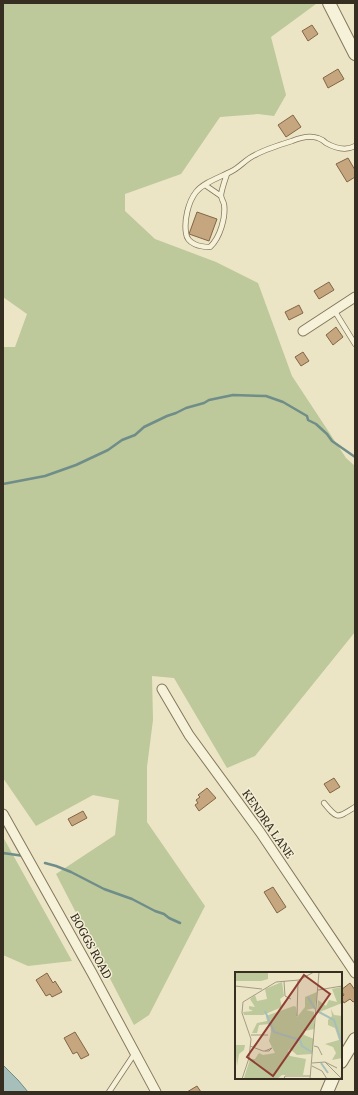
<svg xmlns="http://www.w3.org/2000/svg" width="358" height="1095" viewBox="0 0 358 1095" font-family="Merriweather,serif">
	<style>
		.green { fill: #bdc89b }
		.water { fill: #a7bfbb; stroke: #6f8d89 }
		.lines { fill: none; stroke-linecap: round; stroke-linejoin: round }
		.stream { stroke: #6f8d89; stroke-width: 2.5 }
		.building { fill: #c6a67f; stroke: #826545 }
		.service-casing { stroke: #85775d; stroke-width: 6 }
		.minor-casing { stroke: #85775d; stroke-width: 11 }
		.tertiary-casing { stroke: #85775d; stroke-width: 14 }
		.service { stroke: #f6f1d9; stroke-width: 4.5 }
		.minor { stroke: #f6f1d9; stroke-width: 9 }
		.tertiary { stroke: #f6f1d9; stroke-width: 12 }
		.labels { text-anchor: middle; stroke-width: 3; stroke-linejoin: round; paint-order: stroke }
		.street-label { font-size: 11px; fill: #362e20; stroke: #f3eed5 }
		.inset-river { fill: none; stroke: #a7bfbb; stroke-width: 2 }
		.inset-road { fill: none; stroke: #a39c84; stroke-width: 1 }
		.view { fill: #8f3d32; fill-opacity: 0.15; stroke: #8f3d32; stroke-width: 2 }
		.inset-edge { fill: none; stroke: #362e20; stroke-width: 2 }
	</style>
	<rect width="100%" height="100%" fill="#ebe5c6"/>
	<path class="green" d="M3,3H315L316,4L271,37L286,95L274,116L258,114L220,117L181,174L125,194V211L155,239L216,262L258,283L292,376L346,458L355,466V632L255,756L227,768L174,678L152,676L153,720L147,767V822L205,906L149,1015L134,1025L56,874L115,835L119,800L93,795L36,826L3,778V347H15L27,314L3,297Z
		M3,837L72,961L28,966L3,955Z"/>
	<path class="water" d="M3,1065L18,1080L28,1092H3Z"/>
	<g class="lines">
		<path class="stream" d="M3,484L45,476L76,465L108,450L122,440L135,435L144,427L167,416L176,413L186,408L204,403L209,400L233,395L266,396L283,402L307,416L308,420L316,424L327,434L332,441L355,457
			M3,853L24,856
			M45,863L56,866L71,872L104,889L132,899L155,911L164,914L169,918L180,923"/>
	</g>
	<path class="building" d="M312,25L318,34L308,41L302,31Z
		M338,69L344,79L328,88L323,78Z
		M293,115L301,127L286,137L278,125Z
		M348,158L355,170V177L347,182L336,164Z
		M197,212L217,219L209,241L189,234Z
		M329,282L334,290L319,299L314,291Z
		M299,305L303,313L289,320L285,312Z
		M336,327L343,337L333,345L326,335Z
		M303,352L309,361L301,366L295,357Z
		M334,778L340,787L330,793L324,784Z
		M207,788L216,798L199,811L195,805L198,803L196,800L200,797L198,795Z
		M83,811L87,818L72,826L68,819Z
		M273,887L286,907L277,913L264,892Z
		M47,973L53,983L55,981L62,992L52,997L50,994L46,996L36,980Z
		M350,983L355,990V1001L353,1002L350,999L344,1003L341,998L344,995L341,990Z
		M75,1032L89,1055L81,1059L77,1052L73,1054L64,1038Z
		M197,1086L201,1092H187Z"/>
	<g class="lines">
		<defs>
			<path id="service" d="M227,174C225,180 222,188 221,195C221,198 223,201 224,204C226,217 220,238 210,247C200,247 187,244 186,233C184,221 188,202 196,192C204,182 221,177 232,171C240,167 246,159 255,155C266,149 279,145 292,141C299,138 310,135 318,138C321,139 324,141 326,143C335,148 346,151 355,146
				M205,185L221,196
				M334,310L355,344
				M324,803C338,820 337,818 355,807
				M109,1092L135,1053"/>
			<path id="minor" d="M303,331L355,297
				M162,689L189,735L260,832L355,973
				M3,814L92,973L156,1092"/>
			<path id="tertiary" d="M329,3L355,54
				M341,1062L355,1039
				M327,1092L333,1078"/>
		</defs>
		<use href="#service" class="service-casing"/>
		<use href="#minor" class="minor-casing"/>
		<use href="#tertiary" class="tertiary-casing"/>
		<use href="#service" class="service"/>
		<use href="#minor" class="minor"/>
		<use href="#tertiary" class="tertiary"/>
	</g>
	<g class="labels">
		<g class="street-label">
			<text transform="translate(268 824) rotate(55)" y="4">KENDRA LANE</text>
			<text transform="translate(91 946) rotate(61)" y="4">BOGGS ROAD</text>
		</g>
	</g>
	<g transform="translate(235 972)">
		<rect width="107" height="107" fill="#ebe5c6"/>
		<path d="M0,0H33V7L26,9H0ZM47,10L49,24L45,27L47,35L28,43H9L8,40L18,39L14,37V34L20,35L15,27L20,23L22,29L32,27L30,17ZM106,15L107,31L82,41L83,28L91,34L94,28L102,30L97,17ZM82,20L80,36L71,38L79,40V57L70,59L69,63L79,67L77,82L62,83L55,77L53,79L55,84L71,87L68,103H47L42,107L9,106L15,87H20L24,81L28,83L40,81L34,69L36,60L35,46V52L24,53L22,61H17L22,51L32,49L31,44L59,34L61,35L62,45L70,35V25ZM96,37L99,43L107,44V86L97,88L101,81L98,75L90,72L104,68L100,56L93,53V48L97,44ZM0,73H10L9,78L4,82L2,94Z" fill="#bdc89b"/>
		<path class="inset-river" d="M73,25L80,37M30,39L39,60L65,68L67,74L77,80M82,39L99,48L107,72M86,91L93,101"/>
		<path class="inset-road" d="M49,9L50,24L56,27M0,14L27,17M83,18L107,14M62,44L63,9M16,63H33M15,74L28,79H34L37,76L30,79M79,74L83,75L87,83M90,90L107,107M77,91L90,90L102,96M77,94L87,99L92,107M7,107L14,86L16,67L7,41L8,30L41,10L64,8L79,0M49,107L50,104H75M75,107L84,0"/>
		<path class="view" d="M69,3L95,22L38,104L12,85Z"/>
		<rect width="107" height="107" class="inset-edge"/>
	</g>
	<rect width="358" height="1095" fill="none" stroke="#362e20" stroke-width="8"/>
</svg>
